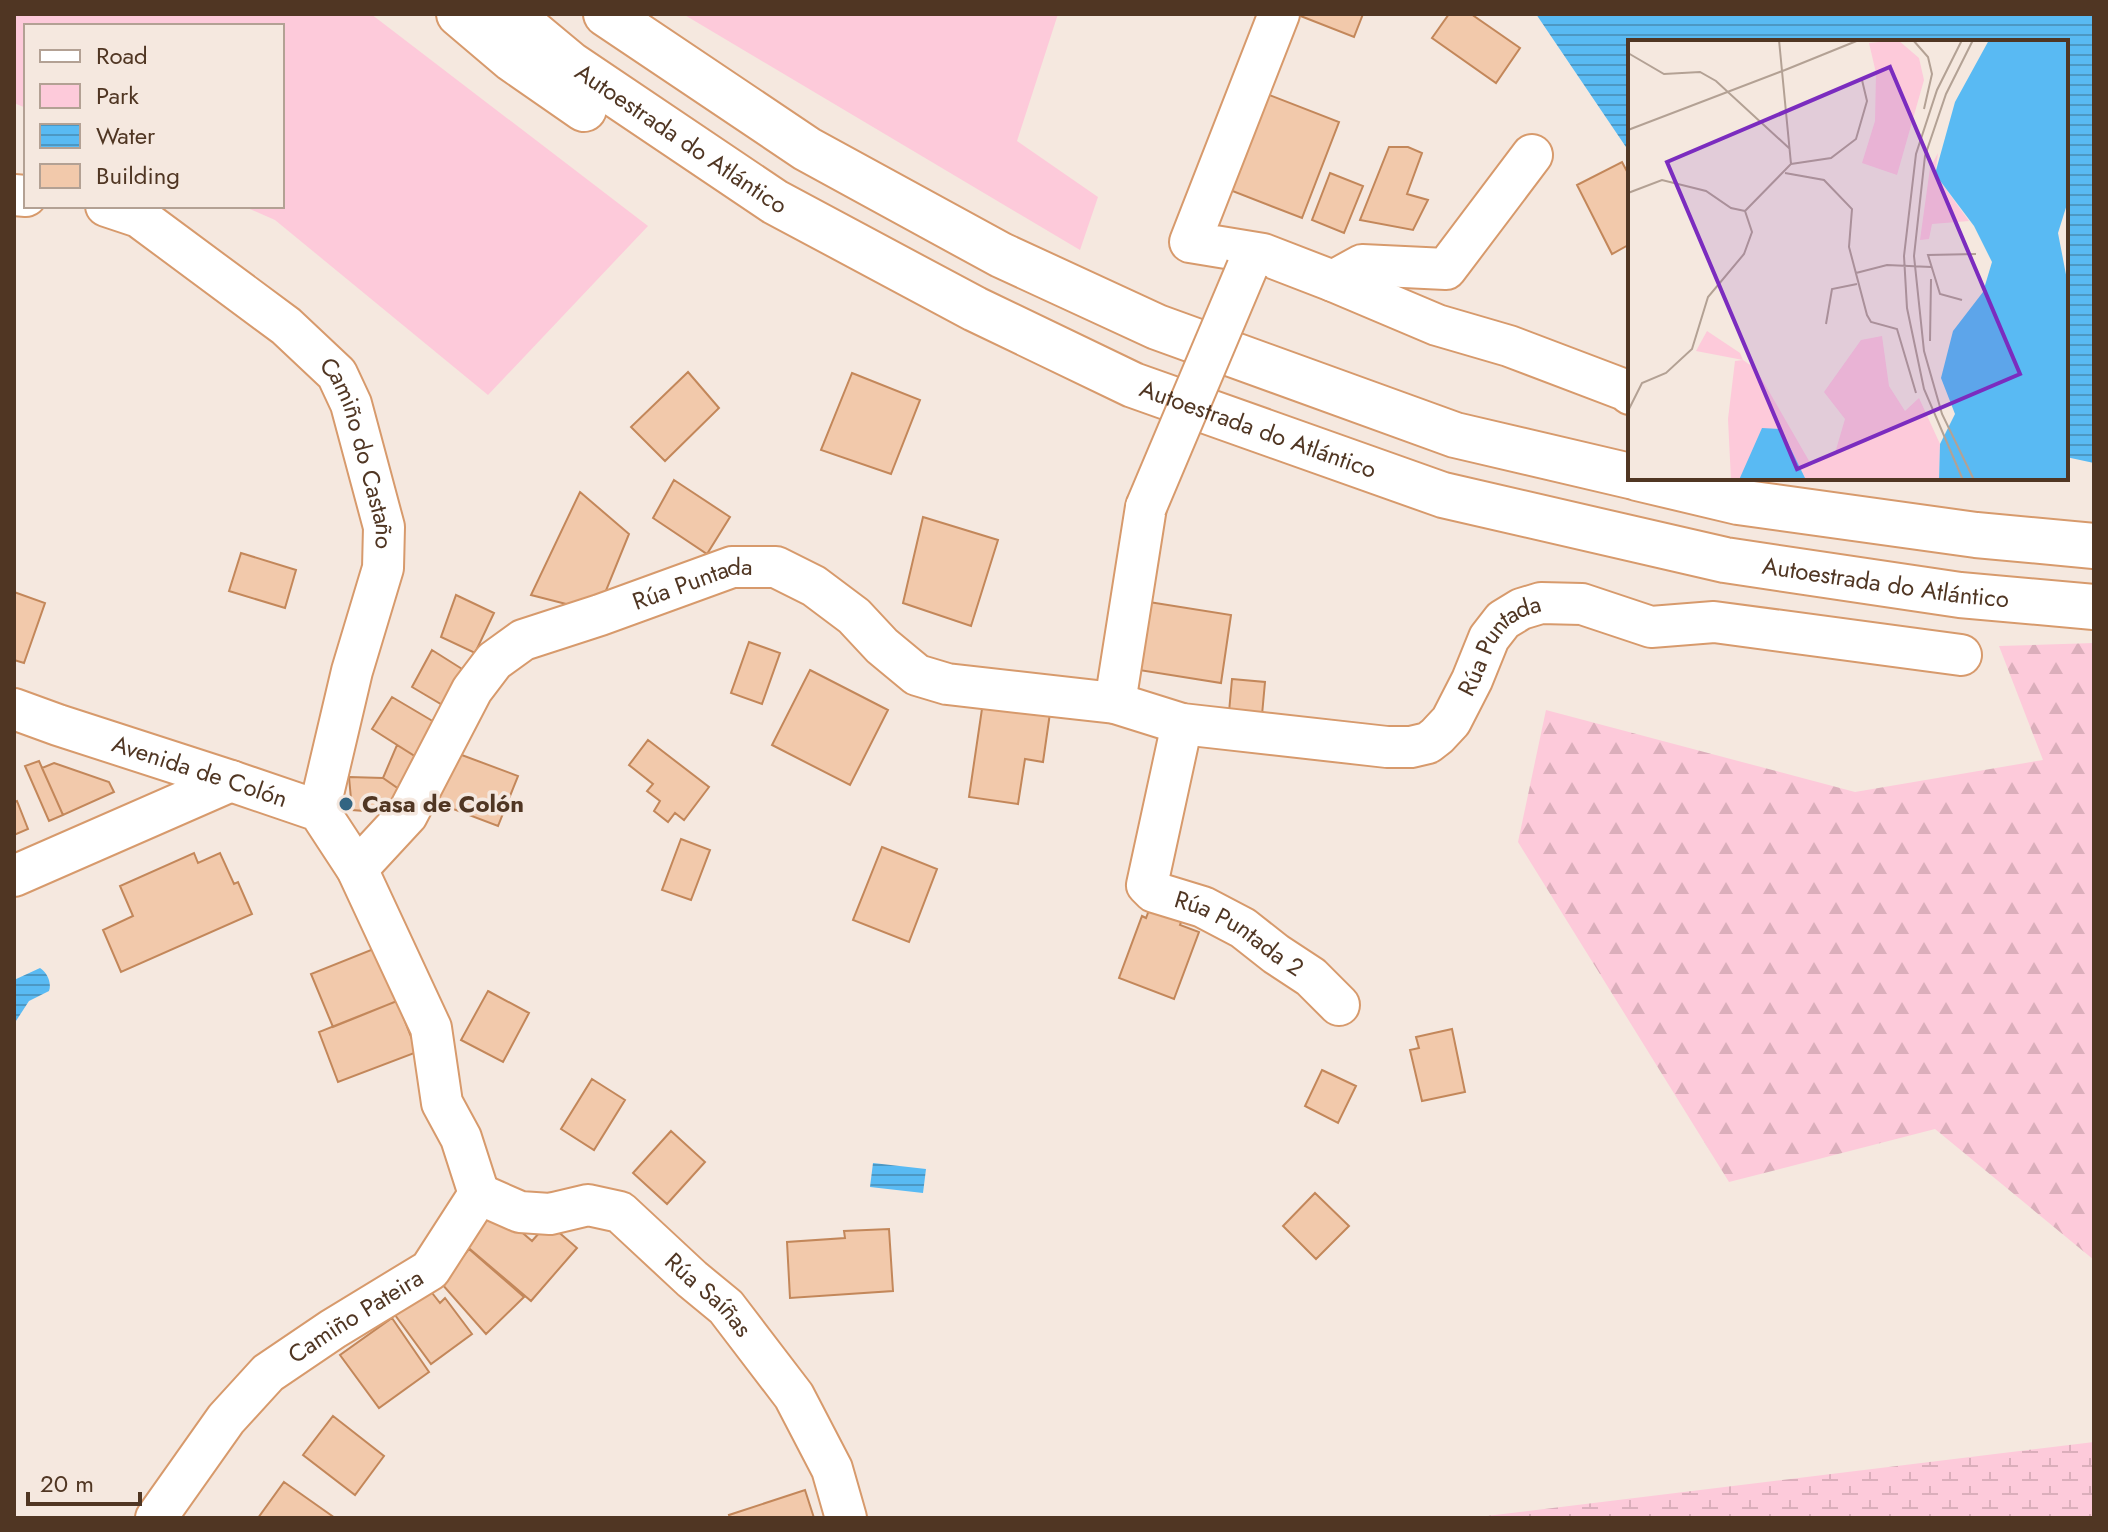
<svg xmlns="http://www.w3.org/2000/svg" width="2108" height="1532" viewBox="0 0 2108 1532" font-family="Jost,sans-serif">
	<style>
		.green { fill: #fdcada }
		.forest { fill: url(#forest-firs) }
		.wetland { fill: url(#wetland-marsh) }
		.water { fill: url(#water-rules) }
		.building { fill: #f2c9ab; stroke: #c3875a; stroke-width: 2 }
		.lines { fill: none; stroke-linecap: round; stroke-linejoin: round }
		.minor-casing { stroke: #d79a6c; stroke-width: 44 }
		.highway-casing { stroke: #d79a6c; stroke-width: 48 }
		.minor { stroke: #fff; stroke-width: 40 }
		.highway { stroke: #fff; stroke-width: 44 }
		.minor-bridge-casing { stroke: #d79a6c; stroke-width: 44; stroke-linecap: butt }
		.minor-bridge { stroke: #fff; stroke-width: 40 }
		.poi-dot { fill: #336582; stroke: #f5e8df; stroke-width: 3 }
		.labels { text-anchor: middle; stroke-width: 7; stroke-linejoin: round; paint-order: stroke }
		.street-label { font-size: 24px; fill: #503623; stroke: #f5e8df }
		.poi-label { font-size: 24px; font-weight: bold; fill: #503623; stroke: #f5e8df; text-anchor: start }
		.inset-road { fill: none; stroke: #b3a194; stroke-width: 2 }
		.view { fill: #7b2cbf; fill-opacity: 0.15; stroke: #7b2cbf; stroke-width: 4 }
		.inset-edge { fill: none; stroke: #503623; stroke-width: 4 }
	</style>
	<defs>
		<pattern id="forest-firs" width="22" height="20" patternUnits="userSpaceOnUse" patternTransform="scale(2)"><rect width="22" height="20" fill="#fdcada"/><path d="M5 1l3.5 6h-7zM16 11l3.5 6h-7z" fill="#dbaebb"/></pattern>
		<pattern id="wetland-marsh" width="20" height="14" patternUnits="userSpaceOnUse" patternTransform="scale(2)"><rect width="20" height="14" fill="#fdcada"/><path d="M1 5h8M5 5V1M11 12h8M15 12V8" fill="none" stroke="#dbaebb"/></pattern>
		<pattern id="water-rules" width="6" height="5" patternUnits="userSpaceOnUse" patternTransform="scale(2)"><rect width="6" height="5" fill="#59baf3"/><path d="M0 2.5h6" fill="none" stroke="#4c98c4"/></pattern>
	</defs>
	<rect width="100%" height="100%" fill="#f5e8df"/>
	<path class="green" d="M14,14H371L648,226L488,395L275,220L243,206H282V26H26V108L14,103Z
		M683,14H1058L1017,141L1098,197L1080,250Z"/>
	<path class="forest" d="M2094,643V1260L1935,1129L1729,1182L1518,842L1546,710L1855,792L2043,760L1999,646Z"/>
	<path class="wetland" d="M2094,1442V1518H1470Z"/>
	<path class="water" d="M1536,14H2094V463L2066,457V42H1630V153Z
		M40,968C47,972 52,983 49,991L29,1001L14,1024V980Z
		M873,1163L926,1169L923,1193L870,1187Z"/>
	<path class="building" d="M1298,14H1363L1354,37L1298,15Z
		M1449,14H1471L1520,48L1496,83L1432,38Z
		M1254,89L1339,122L1302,218L1217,185Z
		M1389,147H1408L1422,153L1407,194L1428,200L1413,230L1360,220Z
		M1622,162L1630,177V244L1612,254L1577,185Z
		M1330,173L1363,186L1344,233L1312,220Z
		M688,372L719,408L665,461L631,427Z
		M852,373L920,400L891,474L821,450Z
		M674,480L730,517L707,554L653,518Z
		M580,492L629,534L603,598L570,605L531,595Z
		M923,517L998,540L971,626L903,603Z
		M241,553L296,570L285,608L229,591Z
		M14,592L45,603L24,663L14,660Z
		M456,595L494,613L475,653L441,637Z
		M1149,602L1231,615L1221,683L1139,670Z
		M749,642L780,653L762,704L731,693Z
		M432,650L470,674L451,710L412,687Z
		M810,670L888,710L850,785L772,745Z
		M1232,679L1265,682L1262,715L1229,712Z
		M392,697L441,726L421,760L372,729Z
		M983,702L1050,713L1043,762L1025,759L1018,804L969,797Z
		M648,740L709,787L684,820L675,813L668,822L654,811L660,801L647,791L653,784L629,765Z
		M397,745L421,760L406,794L383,778Z
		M451,751L518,776L498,826L432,801Z
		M39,761L63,815L49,821L25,766Z
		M54,763L109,782L114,792L63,815L42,768Z
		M349,777L383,778L406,794L391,813L352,810Z
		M17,801L28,829L14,835V802Z
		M681,839L710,850L691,900L662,890Z
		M882,847L937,869L909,942L853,920Z
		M194,853L198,863L220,853L234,884L238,882L252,914L121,972L103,930L133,916L120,886Z
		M1151,905L1183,917L1180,925L1199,932L1174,999L1119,978L1142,916L1146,918Z
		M376,948L397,1001L333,1027L311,974Z
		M488,991L529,1013L503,1062L461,1040Z
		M397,1001L417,1052L338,1082L319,1032Z
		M1452,1029L1465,1092L1422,1101L1410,1050L1419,1048L1416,1037Z
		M1322,1070L1356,1086L1338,1123L1305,1106Z
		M592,1079L625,1100L594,1150L561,1129Z
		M671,1131L705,1162L667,1204L633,1173Z
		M1315,1193L1349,1226L1316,1259L1283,1226Z
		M494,1208L532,1241L548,1223L577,1248L531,1301L464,1244Z
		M889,1229L893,1291L790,1298L787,1242L845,1238L844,1231Z
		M469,1249L524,1297L486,1334L441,1283Z
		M429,1289L440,1303L445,1298L472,1334L431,1364L395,1315Z
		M392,1318L429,1372L379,1408L340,1355Z
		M333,1416L384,1456L355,1495L303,1455Z
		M284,1482L335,1518H258Z
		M805,1490L814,1518H730L729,1515Z"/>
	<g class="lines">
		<defs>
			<g id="minor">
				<path d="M1279,14L1190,242L1263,254L1333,281L1362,265L1446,269L1532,155"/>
				<path d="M14,195L26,196"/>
				<path id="s1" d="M106,206L139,217L286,326L337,374L351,404L384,527L383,568L352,671L319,811"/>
				<path d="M1333,281L1437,325L1509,346L1625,390L1630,394"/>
				<path d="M1115,703L1146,507"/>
				<path id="s2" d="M14,709L58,725L231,781L319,811L357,869L431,1028L442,1103L461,1138L479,1194"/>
				<path id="s3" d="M1182,724L1147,885L1154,892L1203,907L1243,928L1276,954L1311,977L1339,1005"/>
				<path id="s4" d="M357,869L407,815L472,690L494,661L523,640L600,615L732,567H776L814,586L854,616L882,646L917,675L947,684L1115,703L1182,724L1387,747H1411L1428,743L1437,736L1451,721L1472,680L1489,638L1503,620L1521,609L1541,603L1582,604L1651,627L1714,622L1961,655"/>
				<path d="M14,876L231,781"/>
				<path id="s5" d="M479,1194L520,1212L550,1214L588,1205L620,1212L692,1279L726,1307L794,1396L832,1469L846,1518"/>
				<path id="s6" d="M156,1518L226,1419L268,1373L333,1329L430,1270L479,1194"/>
			</g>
			<g id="highway">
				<path d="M459,14L512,59L584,109"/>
				<path id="s7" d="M510,14L570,64L775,202L975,309L1133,385L1443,495L1725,560L1960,595L2094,607"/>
				<path d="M606,14L807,149L1001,255L1157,327L1455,435L1630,476"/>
				<path d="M1637,478L1738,502L1976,535L2094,546"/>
			</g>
		</defs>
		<use href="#minor" class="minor-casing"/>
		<use href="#highway" class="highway-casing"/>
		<use href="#minor" class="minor"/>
		<use href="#highway" class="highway"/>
		<defs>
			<path id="minor-bridge" d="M1146,507L1247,268"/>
		</defs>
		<use href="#minor-bridge" class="minor-bridge-casing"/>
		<use href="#minor-bridge" class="minor-bridge"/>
	</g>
	<circle class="poi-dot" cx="346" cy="804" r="8"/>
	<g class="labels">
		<g class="street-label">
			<text dy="8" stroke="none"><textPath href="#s7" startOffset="212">Autoestrada do Atlántico</textPath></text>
			<text dy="8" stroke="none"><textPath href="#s7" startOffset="860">Autoestrada do Atlántico</textPath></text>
			<text dy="8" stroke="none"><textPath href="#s1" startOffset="370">Camiño do Castaño</textPath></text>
			<text dy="8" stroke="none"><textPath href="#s7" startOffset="1508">Autoestrada do Atlántico</textPath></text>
			<text dy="8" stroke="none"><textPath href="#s4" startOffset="466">Rúa Puntada</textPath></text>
			<text dy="8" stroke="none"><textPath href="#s4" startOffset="1374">Rúa Puntada</textPath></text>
			<text dy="8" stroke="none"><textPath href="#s2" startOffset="196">Avenida de Colón</textPath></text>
			<text dy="8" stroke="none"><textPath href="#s3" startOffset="270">Rúa Puntada 2</textPath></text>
			<text dy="8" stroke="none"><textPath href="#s5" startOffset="268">Rúa Saíñas</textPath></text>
			<text dy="8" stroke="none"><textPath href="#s6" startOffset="288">Camiño Pateira</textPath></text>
		</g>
		<g class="poi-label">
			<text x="362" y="812">Casa de Colón</text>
		</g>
	</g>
	<g transform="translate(1628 40)">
		<rect width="440" height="440" fill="#f5e8df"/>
		<path d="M270,0L291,18L296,40L269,135L234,123L247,81L248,33L241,3ZM310,113L307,134L341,181L304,184L301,199L292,200L302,128Z" fill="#fdcada"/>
		<path d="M254,296L261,346L277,371L291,358L312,404L311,440H178L174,431L207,413L217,379L196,352L233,300Z" fill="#fdcada"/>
		<path d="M115,320L128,329L184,426L174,431L178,440H103L100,379L107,321Z" fill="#fdcada"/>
		<path d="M79,291L112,313L115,320L68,311Z" fill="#fdcada"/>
		<path d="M361,0H440V161L430,193L440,245V440H311L312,404L327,374L313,338L325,291L355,252L364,222L346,186L307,134L327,62ZM134,388L153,389L178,440H111Z" fill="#59baf3"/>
		<path class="inset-road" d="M285,0L300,17L304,34L296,69M334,0L309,50L288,114L276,216L279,268L296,349L335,440M345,0L318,54L297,116L286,216L296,311L314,374L346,440M0,13L36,34L72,32L88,41L162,109M157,30L231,0M0,90L157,30M163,124L203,118L228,99L239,61L234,40M157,133L196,140L224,169L221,207L239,275L243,282L269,289L288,353M0,153L34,140L78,151L103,168L117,171M117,171L163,124L151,0M228,233L259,225L303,227M334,260L312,254L300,215L348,214M198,284L204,249L229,244M302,301L303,239M0,371L14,343L38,333L64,309L80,257L116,214L124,192L117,171"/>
		<path class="view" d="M262,27L392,334L169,429L39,122Z"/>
		<rect width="440" height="440" class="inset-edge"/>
	</g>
	<rect width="2108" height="1532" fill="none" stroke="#503623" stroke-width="32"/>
	<rect x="24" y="24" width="260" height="184" fill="#f5e8df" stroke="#b3a194" stroke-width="2"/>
	<rect x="40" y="50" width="40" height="12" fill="#ffffff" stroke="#b3a194" stroke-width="2"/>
	<text x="96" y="64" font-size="24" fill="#503623">Road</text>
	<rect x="40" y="84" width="40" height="24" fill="#fdcada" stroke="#b3a194" stroke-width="2"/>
	<text x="96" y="104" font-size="24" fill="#503623">Park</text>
	<rect x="40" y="124" width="40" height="24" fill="url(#water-rules)" stroke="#b3a194" stroke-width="2"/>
	<text x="96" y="144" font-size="24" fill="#503623">Water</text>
	<rect x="40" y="164" width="40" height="24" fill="#f2c9ab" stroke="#b3a194" stroke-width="2"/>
	<text x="96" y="184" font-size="24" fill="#503623">Building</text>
	<path d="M28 1492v12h112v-12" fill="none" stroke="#503623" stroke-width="4"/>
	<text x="40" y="1492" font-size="24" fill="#503623" stroke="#f5e8df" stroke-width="6" paint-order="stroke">20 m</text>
</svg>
